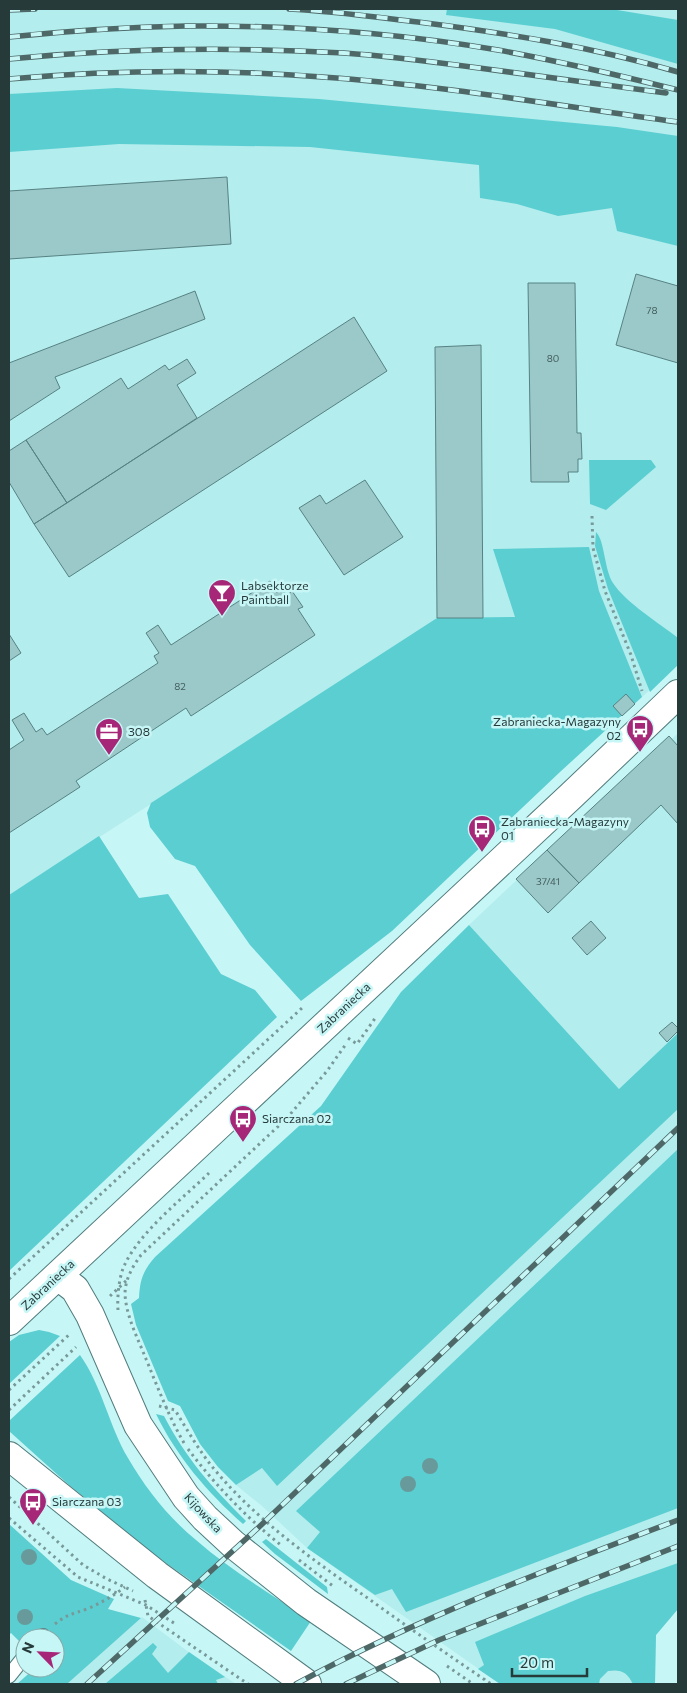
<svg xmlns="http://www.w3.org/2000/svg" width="687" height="1693" viewBox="0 0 687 1693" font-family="Commissioner,sans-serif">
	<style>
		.built { fill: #b3eded }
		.green { fill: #5bced1 }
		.building { fill: #9bc8c9; stroke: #578283 }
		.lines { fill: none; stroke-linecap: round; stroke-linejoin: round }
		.lane-casing { stroke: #517c7d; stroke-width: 16 }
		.secondary-casing { stroke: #517c7d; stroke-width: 30 }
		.path { stroke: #789999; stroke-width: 3; stroke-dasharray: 2.5 4; stroke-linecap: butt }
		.lane { stroke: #fff; stroke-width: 14 }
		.secondary { stroke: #fff; stroke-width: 28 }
		.rail-casing { stroke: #4e6868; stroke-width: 5.5 }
		.rail { stroke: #c7f6f6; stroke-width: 4; stroke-dasharray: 11; stroke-linecap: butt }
		.tree { fill: #689a9b }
		.labels { text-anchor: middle; stroke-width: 5; stroke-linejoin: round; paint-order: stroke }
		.number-label { font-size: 10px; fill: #445e5e }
		.poi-label { font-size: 12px; fill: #273a3a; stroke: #c7f6f6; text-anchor: start }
		.street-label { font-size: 12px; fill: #273a3a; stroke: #c7f6f6 }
	</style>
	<rect width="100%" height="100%" fill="#c7f6f6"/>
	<path class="built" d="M9,9H678V665L642,697L515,618H483L229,754L9,895Z
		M678,733V1033L619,1089L469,925L669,736L672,739Z
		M678,1066V1609L656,1635L655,1684H500L307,1548L262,1506L236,1485L262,1468L276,1485Z
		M142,1617L190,1653L236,1684H67Z"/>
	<path class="green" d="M447,9H611L678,20V64L555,29L446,15Z
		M117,88L319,99L617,127L678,136V246L617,231L612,208L558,216L517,204L480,198L479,165L310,147L119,144L9,152V94Z
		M589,460H651L656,467L606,510L590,504Z
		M596,532C605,541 604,569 613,583C625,602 659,623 678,638V665L650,692L608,589L595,546Z
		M589,547L599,591L642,697L560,772L392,931L301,1001L250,945L195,866L175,859L150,827L147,813L151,803L437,618L515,617L493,549Z
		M99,836L139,898L168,894L221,974L255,990L277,1017L9,1271V895Z
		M469,925L619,1089L678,1033V1109L277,1486L262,1468L236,1485L218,1467L200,1444L180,1406L168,1401L136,1325L131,1304L139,1298C140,1279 143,1271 155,1257L321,1106L401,992Z
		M678,1149V1508L406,1612L392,1589L375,1595L307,1548L320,1532L296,1511Z
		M39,1330L49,1332L60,1336L9,1384V1342L19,1335Z
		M80,1355C102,1386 109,1426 128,1458C146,1489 168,1517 196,1540C231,1571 273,1595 311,1621L291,1651L156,1556L69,1485L9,1431V1421Z
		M156,1414L164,1416C187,1460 211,1486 246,1521L243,1524C207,1492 177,1457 156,1414Z
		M9,1524L71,1580L114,1599L108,1609L141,1618L67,1684H17L35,1668H55V1638H25V1647L11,1633L9,1635Z
		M266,1539L327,1587L328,1594L275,1554L262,1542Z
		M678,1563V1609L656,1635L655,1684H633C627,1672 621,1669 608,1671L600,1679L599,1684H500L478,1669L484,1665L475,1642L585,1596Z
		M153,1643L157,1647L152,1654L168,1673L189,1652L225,1677L216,1680L218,1684H105Z"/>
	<path class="building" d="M227,177L231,244L9,259V191Z
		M636,274L678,286V363L616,345Z
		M528,283H575L577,433H581L582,459H578V472H568L569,482H531Z
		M195,291L205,319L55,377L60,388L9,421V363Z
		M354,317L387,371L69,577L34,524Z
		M481,345L483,618H437L435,347Z
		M187,359L196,373L177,385L197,418L67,503L26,440L121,378L128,389L165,365L169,370Z
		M26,440L67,503L34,524L9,482V451Z
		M365,480L403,537L344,575L299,508L320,495L326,504Z
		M270,581L277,593L282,589L286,596L292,591L303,607L298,609L315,635L191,716L186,708L76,781L80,787L9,833V750L24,740L12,720L24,713L36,732L42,728L47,735L158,663L154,656L159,653L146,633L158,625L171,645Z
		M9,634L21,653L9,661Z
		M626,694L635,704L622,716L613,706Z
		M669,736L678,746V824L661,805L579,883L547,850Z
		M547,850L579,883L548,913L516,879Z
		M591,921L606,938L587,955L572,938Z
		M672,1022L678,1028V1031L667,1042L659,1033Z"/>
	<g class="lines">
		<defs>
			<path id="lane" d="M41,1638L43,1636
				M9,1676L25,1656"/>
			<path id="secondary" d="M58,1276L75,1289L90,1315L138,1425L186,1497L205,1518L233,1544L306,1602L426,1684
				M9,1321L572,795L678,694
				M9,1456L157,1575L307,1684"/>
		</defs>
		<use href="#lane" class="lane-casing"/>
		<use href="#secondary" class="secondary-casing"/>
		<path class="path" d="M592,516L593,548L605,591L631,655L642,691
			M348,1038L357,1044L376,1017
			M9,1279L302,1008
			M110,1296L127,1280
			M118,1310C117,1298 119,1275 125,1264C141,1231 182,1199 209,1173
			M9,1390L71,1333
			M159,1406L175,1410C186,1428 197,1447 210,1464C253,1518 313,1560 369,1599C409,1628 450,1656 491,1684
			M9,1410L76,1347
			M184,1443C169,1417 158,1388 146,1359C138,1339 126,1316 125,1294C125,1279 133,1266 141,1255L287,1118L327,1071L346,1044
			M188,1449C215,1485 247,1518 282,1546
			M9,1497L83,1565L107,1579L133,1591
			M9,1518L78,1577L146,1605L177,1625
			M299,1560L333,1586
			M145,1600L148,1616L248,1684
			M55,1624C67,1614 73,1614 87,1609C101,1603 113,1596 125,1587
			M447,1666L473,1684"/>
		<use href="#lane" class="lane"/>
		<use href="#secondary" class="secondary"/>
		<defs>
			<path id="rail" d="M289,9C332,11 375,17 418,22C506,33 593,47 678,72
				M9,10L35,9
				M9,37C67,31 127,27 186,26C289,25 396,33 498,50C559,61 618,75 678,90
				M9,59C120,48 233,47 344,53C389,56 434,62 479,68C541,76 604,85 666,93
				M9,79C113,70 218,69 322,77C441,85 560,106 678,122
				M87,1684L258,1528L678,1128
				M296,1684C418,1618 548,1569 678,1520
				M346,1684L439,1640L678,1546"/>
		</defs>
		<use href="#rail" class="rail-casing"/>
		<use href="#rail" class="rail"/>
	</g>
	<g class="tree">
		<circle cx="430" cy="1466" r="8"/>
		<circle cx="408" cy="1484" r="8"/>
		<circle cx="29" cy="1557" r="8"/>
		<circle cx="25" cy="1617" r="8"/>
	</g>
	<defs>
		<symbol id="bar-pin" viewBox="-11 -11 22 30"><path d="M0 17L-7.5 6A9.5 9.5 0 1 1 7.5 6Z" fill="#a62777" stroke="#c7f6f6"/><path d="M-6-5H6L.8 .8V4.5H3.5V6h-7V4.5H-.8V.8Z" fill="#fff"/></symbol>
		<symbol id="bus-pin" viewBox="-11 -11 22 30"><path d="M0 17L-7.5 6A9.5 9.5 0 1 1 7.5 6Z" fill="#a62777" stroke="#c7f6f6"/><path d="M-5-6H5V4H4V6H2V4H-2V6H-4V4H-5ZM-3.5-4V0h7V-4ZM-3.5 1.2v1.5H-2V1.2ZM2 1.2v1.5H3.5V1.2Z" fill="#fff"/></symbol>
		<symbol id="office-pin" viewBox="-11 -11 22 30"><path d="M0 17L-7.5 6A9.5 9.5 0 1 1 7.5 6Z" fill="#a62777" stroke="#c7f6f6"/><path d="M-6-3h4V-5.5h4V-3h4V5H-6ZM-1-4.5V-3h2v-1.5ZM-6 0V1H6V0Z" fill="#fff"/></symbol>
	</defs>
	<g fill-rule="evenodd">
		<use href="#bar-pin" x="206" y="577" width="32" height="43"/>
		<use href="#bus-pin" x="624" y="713" width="32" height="43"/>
		<use href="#office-pin" x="93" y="716" width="32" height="43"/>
		<use href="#bus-pin" x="466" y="813" width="32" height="43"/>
		<use href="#bus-pin" x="227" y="1103" width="32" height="43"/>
		<use href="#bus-pin" x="17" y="1486" width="32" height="43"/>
	</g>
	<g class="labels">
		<g class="number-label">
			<text x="652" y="314">78</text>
			<text x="553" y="362">80</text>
			<text x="180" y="690">82</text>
			<text x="548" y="885">37/41</text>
		</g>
		<g class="poi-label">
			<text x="241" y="590">Labsektorze<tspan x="241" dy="14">Paintball</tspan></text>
			<text x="621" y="726" text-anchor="end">Zabraniecka-Magazyny<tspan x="621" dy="14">02</tspan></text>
			<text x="128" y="736">308</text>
			<text x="501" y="826">Zabraniecka-Magazyny<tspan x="501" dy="14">01</tspan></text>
			<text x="262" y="1123">Siarczana 02</text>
			<text x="52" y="1506">Siarczana 03</text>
		</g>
		<g class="street-label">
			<text transform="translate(344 1008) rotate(-43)" y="4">Zabraniecka</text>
			<text transform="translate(48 1285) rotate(-43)" y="4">Zabraniecka</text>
			<text transform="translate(203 1513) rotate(47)" y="4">Kijowska</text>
		</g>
	</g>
	<rect width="687" height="1693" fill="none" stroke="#273a3a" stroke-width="20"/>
	<g transform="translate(40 1653) rotate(294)"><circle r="24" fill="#c7f6f6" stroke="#87abab"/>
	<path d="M0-4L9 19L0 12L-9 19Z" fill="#a62777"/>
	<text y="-8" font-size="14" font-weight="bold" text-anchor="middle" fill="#273a3a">N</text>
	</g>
	<path d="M512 1668v8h75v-8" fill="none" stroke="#273a3a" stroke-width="2.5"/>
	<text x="520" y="1668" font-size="15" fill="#273a3a" stroke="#c7f6f6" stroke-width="4" paint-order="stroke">20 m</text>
</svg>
